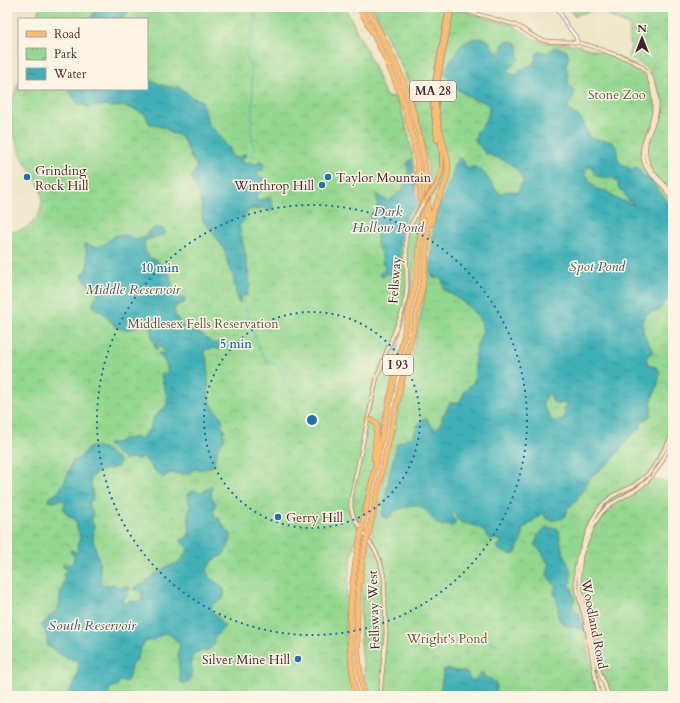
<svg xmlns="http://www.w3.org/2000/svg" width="680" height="703" viewBox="0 0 680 703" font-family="Cardo,serif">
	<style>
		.park { fill: url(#park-crowns); stroke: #6f7b5c }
		.water { fill: url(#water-ripples); stroke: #446871; fill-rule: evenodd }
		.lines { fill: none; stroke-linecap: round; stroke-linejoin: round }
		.stream { stroke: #3fb0b7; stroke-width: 1 }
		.tertiary-casing { stroke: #9b8177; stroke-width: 4 }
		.secondary-casing { stroke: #9b8177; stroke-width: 4.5 }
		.primary-casing { stroke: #9b8177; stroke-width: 5.5 }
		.motorway-casing { stroke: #9b8177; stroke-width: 6 }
		.tertiary { stroke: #fff; stroke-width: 2.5 }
		.secondary { stroke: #fee4c5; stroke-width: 3 }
		.primary { stroke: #fdbc6f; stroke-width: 4 }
		.motorway { stroke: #fdbc6f; stroke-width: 5 }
		.secondary-bridge-casing { stroke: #9b8177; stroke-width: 4.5; stroke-linecap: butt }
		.primary-bridge-casing { stroke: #9b8177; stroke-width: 5.5; stroke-linecap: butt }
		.motorway-bridge-casing { stroke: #9b8177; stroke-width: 6; stroke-linecap: butt }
		.secondary-bridge { stroke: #fee4c5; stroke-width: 3 }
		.primary-bridge { stroke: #fdbc6f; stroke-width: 4 }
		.motorway-bridge { stroke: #fdbc6f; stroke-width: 5 }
		.ring { fill: none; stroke: #1f6fb2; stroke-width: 2; stroke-dasharray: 2 4 }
		.poi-dot { fill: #1f6fb2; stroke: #fcf5e5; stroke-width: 1.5 }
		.labels { text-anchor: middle; stroke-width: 3; stroke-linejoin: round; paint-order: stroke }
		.shield { fill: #fcf5e5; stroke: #7f5f63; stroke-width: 1 }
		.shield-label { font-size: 12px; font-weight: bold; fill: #4a1f2b }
		.park-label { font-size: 13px; fill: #605649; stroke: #fcf5e5 }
		.poi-label { font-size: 13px; fill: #4a1f2b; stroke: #fcf5e5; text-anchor: start }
		.street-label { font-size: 13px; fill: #4a1f2b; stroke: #fcf5e5 }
		.water-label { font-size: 14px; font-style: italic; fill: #465963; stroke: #fcf5e5 }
		.centre { fill: #1f6fb2; stroke: #fcf5e5; stroke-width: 2 }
		.ring-label { font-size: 12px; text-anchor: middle; font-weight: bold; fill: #1f6fb2; stroke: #fcf5e5; stroke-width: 3; stroke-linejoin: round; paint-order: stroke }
	</style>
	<defs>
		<pattern id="park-crowns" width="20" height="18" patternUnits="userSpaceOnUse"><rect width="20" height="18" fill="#94d78e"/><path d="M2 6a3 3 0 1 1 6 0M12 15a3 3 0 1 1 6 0" fill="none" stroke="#81b87b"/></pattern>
		<pattern id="water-ripples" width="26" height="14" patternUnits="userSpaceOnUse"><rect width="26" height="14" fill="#3fb0b7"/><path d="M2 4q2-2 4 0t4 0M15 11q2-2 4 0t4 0" fill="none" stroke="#378f95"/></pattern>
	</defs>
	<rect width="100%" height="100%" fill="#fcf5e5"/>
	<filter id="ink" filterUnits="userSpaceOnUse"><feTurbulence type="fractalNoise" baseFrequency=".025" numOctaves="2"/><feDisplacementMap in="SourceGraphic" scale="8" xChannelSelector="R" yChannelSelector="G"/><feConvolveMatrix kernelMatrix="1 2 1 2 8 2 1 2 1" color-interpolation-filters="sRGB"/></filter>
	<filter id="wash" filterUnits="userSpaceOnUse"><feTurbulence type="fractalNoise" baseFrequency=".012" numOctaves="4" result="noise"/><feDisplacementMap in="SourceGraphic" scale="16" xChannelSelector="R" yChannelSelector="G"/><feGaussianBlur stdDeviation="0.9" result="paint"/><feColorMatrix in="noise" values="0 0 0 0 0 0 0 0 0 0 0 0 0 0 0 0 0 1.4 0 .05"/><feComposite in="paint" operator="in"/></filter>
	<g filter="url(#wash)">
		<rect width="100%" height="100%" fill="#ece3c3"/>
		<path class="park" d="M40,7H345L371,60L386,97H397C421,162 422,231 409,297L363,511L352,553L348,582L346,612V642L347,663L352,696H7V232C18,232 27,229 34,221C38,218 40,213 41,208C46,187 32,175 23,158C20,152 17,145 15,138C8,115 10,103 19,82V89H147V19H35Z
			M372,7H441L455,9L515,26L532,38L542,42L577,45L613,56L630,63L636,66L648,80L651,74C644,65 637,61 628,57L631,47V45L629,38L630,26L596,9L574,16L569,7H673V444L662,465L651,480L663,481L673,486V696H610L598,665L593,638L586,637C587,657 596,676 597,696H368C361,661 359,625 362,589C366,554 375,519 382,484C390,448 398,411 407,374C418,328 429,283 431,236C434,188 425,143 412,97H413L405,74Z"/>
		<path class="water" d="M99,7H128C127,12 128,14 123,17V19H106L103,17L102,19H85L92,17L96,10Z
			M481,38C489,39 491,42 493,50H495L498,55C499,53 500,51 501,49C503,47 502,45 504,43C507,40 514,42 517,43L518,45L519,60C516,64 510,65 508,70L509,73L513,75H516L522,69L533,64L536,59V54L540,51L547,53L555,47L566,50L569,56L566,65L568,73V83L570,86L575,91C574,93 574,95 573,97C572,101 567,105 568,108C570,113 579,115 582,120C586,126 585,135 592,139C598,142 608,137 615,145C620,150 615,154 618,159C619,163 629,170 633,169C634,168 635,167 636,167L638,168L644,177L648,178L650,179L664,197L667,206L673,208V292L668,299L663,304L659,311C656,312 652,311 649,313C638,318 643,334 648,342C649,345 652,348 653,351L651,354L646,357L647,362L650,366L656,367L660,372L658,384L651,402V415L649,417L641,422L640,428L627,439L622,448L616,454L613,459L591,477L572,506H568L566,516C560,520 553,521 547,519L543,513L541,514L532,522L522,529V531L523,536L519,544L516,553C514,555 510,555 507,553H503V550L500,551L497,546L501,544V540L489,539L483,530L473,525L460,522L454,514L452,513L451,515L455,520V524L452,526C447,525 440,526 436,523C432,520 430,514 426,510C423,508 419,505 415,505C409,505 399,508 394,512C391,514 390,517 388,519L382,517L389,475L397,444L400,441L403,442L407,438H412L419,423L423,419H427L433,428L437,429L442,420V415L445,413L450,403C452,402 454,403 456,403C462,402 462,395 465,391C468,387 473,384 475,379C476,375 474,371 475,367C475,361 475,354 476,348C478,340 485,333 482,325C479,313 455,295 444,290L442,279L441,278H433L432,276L431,272L435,218L439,204L443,201C443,189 456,177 453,165L455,163H457V160L461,158L464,161L466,169C469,169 472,166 475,167C485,168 494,191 501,194L506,191H513L519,192L520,185L523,182C519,165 501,158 486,154L476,142L475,139L477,135L476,132C486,126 483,120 489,114V107L485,102L472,99L454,87L446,75L445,71L446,68L451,59L456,56L459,47L468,41L472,39ZM590,167L593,169C595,180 604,177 614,178L617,182L620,190L624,192L626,198L634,205L615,198L607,191L600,190L596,189L591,183L585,172V169ZM549,394C552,396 551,401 555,404L568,403V405L563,408L565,414L562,421L559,420L554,421H552L549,415L543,405V402L544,400L547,395Z
			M147,79L165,86L179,88L185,91L192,98L202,100L208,124L220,135L223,141L229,147L232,157L239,158L245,153L247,156L241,159L242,163L249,162L251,163L257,164L258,161H262L264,165L262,171L257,170V171L260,177L267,180L268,184L256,196V199L260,200L270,197L273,207L270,212H269L265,208H261L259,210L254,209L248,210L243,222L239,226L245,252L247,267L250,281V286L247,295L246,296H242L240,297V304L237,298L233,276L228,265L225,251L214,234L202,219L201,203L199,193L191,177L196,169L197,166L191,158L185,143L179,135L171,133L165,127H161L149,123L145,114L143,113L136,110L122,106L113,107L105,105L99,106L92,105L88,109L86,106L78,104L72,95L66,89H147Z
			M411,159L415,183L416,207C413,209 410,210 408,213C396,228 400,252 401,269C399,279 395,275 388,273L384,276L381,277L379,273L383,272L385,267C380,263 383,261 382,255C381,251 377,248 377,243C377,239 377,235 376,230C375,224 371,221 370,215C379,208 378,205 376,194L387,201C395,198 398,192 404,188C405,184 407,181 408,177C408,174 407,166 407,163Z
			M155,228H162L165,232V234L163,236H159L144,241L145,251L150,258L158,261L162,269C171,271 170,278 172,285C172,290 175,295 177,298L179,299L182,297L185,298L184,303L178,305L175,308L174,310L176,317L186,330L193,333H199C202,335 205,336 207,339C210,342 212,344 217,344L219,341H220L221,344L219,350L214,348L204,350L208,363V378L209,398L214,409L220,415L223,422L221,426L225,430L223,434L225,437L218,448L213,466C208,468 200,471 194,469C188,476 179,474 170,473L164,477H162L158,473L151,467L149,463L143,458L142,457L138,459L130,458L124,460L107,445L108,444C113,443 119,443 123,439H129L133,437L141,439L150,428L154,417L157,415L160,411L165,407L168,401L161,375L162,373L168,374V373L166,363L158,353H160L163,354L164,353L162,347L157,344L156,345L158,348L156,349L155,347L151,335L152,329L147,322L146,321C138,328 125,333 115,326C112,323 110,319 106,317V315L105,314L94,308L92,303L96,301L94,298L98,295C96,287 93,290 88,284C86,282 84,278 82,275L83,273L86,272C90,263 87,253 84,244H86L95,247L103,245L106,243L113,237L117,235L129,236L134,239L139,238L143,239L148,232Z
			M92,447L102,448H104L120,461L117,467C105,471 97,468 90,481C92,488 94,494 92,501L89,502L90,508C94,513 93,514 91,519L94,526L93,540L98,556L101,575L100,581L103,585H111L113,584C120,588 119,587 126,586L131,589L128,590C128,595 126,597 122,602L125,604L130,601L139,602L142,600V594L141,591L133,589L136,586L143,584L151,577L167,567L178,563L183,557L188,550L185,545L182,543L181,540L188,537L190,529L188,517L190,506L187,494L189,493H192L193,490L202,493L210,486L212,487L211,495L212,499L215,501C217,506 213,510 214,516L219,518L225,529L231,534V538L229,545L223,555L213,560L207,570L209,578C218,584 229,587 222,600C213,604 210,602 212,613L217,616L220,621L224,625V628L216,636L213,641L215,644C213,646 211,649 208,650C202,652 197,650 193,655C188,662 198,690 180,682L178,652L180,644L168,633C162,633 158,638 153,640C150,641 148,641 146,641L142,646L136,661L131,666L128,680L125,682L119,681L117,686L110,688L108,696H67L77,676L79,661L78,660C66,659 57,653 48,646L46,632L41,625L42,623L48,619L53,613L57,611L58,609L62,586L65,580L63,574L67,571L62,565L63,564L72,565L74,557L70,551L73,550L75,553L77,554C77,549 79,543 80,538C80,535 78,532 77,529C76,526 77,522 75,520C72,517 67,516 65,512C61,506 69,504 61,499L54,502L48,501V499C51,496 55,495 58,492C65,483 69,471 72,461L81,458L87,449Z
			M545,528H557L559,530L561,546L571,572L570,585L575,598L572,607L579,614L580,619L584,626V630L574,627L567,626L563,624L560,621L558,615L557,600L554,593L556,587L547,575L549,565L548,563L541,551L537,548L534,545L539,534Z
			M446,669C449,669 451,670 455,671C459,671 462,671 467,673L470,679L473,681L476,680L480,673H483L485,677L491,679L496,684V693L495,695L440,696L443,672L444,670Z"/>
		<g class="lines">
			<path class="stream" d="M252,163V156L254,147L252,141L251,132L252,108L253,94L252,89L251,68L247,58L246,51L252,39L255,17L254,7
				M242,296L250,323L260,350L266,360L278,366L290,388L292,401L297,413
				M569,652L571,627
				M464,657L467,652L466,648C471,645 474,641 480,640C483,639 487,641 490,640L494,644L499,645"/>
		</g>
	</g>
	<g filter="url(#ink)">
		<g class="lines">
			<defs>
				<path id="tertiary" d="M557,7L566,24L576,37L577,42"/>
				<path id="secondary" d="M453,7L515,25C525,29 532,37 542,40C551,43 562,41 572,42C585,43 598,48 610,53C621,56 632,60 641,66C653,75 658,93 657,107C657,119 650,128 647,139C643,154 647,167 658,178C661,181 664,184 667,187C669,190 671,194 673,197
					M648,77C654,87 656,108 652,120C648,134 639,146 644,162C647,173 657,179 665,188C668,193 670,197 673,202
					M380,696L386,634L384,577L380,561L376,552L354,518L351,508V498L377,377L382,363L402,313L406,296L407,286L406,237L409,228L416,215
					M599,696L585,620L576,584V570L578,558L593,519L601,506L612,496L635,485L648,474L653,468L670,440L673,426
					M609,696L596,662L588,620L581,590L579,574L581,555L594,524L602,512L611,504L637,489L646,482L652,476L658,468L673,441"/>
				<path id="primary" d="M439,126L436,104V89L451,12V7
					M437,140L433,105V92L445,28L448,13
					M435,187C445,171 442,154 440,137"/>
				<path id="motorway" d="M359,7C371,30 384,53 394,78C421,144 428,218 414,289L362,527
					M367,7C379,31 393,55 403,81C428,147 434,218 422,288L368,535
					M431,224C432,207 443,193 447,177C451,161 442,140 438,124
					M368,419L375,422L377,425L374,458
					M356,696C346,642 349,587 361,534
					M364,696C354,645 355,593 366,542"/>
			</defs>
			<use href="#tertiary" class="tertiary-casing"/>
			<use href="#secondary" class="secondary-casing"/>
			<use href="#primary" class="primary-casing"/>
			<use href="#motorway" class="motorway-casing"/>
			<use href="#tertiary" class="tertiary"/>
			<use href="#secondary" class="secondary"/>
			<use href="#primary" class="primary"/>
			<use href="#motorway" class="motorway"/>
			<defs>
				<path id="secondary-bridge" d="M416,215L424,202"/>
				<path id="primary-bridge" d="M424,202L435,187"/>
				<path id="motorway-bridge" d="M361,534L362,527
					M366,542L368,535"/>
			</defs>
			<use href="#secondary-bridge" class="secondary-bridge-casing"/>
			<use href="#primary-bridge" class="primary-bridge-casing"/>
			<use href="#motorway-bridge" class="motorway-bridge-casing"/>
			<use href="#secondary-bridge" class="secondary-bridge"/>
			<use href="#primary-bridge" class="primary-bridge"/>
			<use href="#motorway-bridge" class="motorway-bridge"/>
		</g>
	</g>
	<g class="ring">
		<circle cx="312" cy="420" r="108"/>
		<circle cx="312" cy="420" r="215"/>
	</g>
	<g class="poi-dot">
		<circle cx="27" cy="177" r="4"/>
		<circle cx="328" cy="177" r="4"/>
		<circle cx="322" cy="185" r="4"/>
		<circle cx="278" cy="517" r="4"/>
		<circle cx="298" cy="659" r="4"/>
	</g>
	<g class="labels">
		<g class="shield">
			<rect x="410" y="81" width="46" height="20" rx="3"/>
			<rect x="383" y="355" width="30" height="20" rx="3"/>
		</g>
		<g class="shield-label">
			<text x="433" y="95">MA 28</text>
			<text x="398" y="369">I 93</text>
		</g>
		<g class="park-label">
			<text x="617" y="99">Stone Zoo</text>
			<text x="203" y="328">Middlesex Fells Reservation</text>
			<text x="447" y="643">Wright's Pond</text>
		</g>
		<g class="poi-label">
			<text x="35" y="175">Grinding<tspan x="35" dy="15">Rock Hill</tspan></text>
			<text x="336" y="182">Taylor Mountain</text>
			<text x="314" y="190" text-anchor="end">Winthrop Hill</text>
			<text x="286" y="522">Gerry Hill</text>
			<text x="290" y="664" text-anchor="end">Silver Mine Hill</text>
		</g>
		<g class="street-label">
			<text transform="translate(394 280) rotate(-86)" y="5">Fellsway</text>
			<text transform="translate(373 610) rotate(-92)" y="5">Fellsway West</text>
			<text transform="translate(595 624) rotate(79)" y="5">Woodland Road</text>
		</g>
		<g class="water-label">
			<text x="388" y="216">Dark<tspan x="388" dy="16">Hollow Pond</tspan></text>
			<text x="597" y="271">Spot Pond</text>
			<text x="133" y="294">Middle Reservoir</text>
			<text x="92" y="630">South Reservoir</text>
		</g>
	</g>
	<circle cx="312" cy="420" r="6" class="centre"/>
	<g class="ring-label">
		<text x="160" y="272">10 min</text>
		<text x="236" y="348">5 min</text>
	</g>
	<rect width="680" height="703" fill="none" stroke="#fcf5e5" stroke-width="24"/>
	<rect x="18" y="18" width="130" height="72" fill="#fcf5e5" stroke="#b59f9b"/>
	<rect x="26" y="31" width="20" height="6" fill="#fdbc6f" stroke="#b59f9b"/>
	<text x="54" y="38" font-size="12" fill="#4a1f2b">Road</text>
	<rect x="26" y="48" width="20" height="12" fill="url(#park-crowns)" stroke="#b59f9b"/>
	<text x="54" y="58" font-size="12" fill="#4a1f2b">Park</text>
	<rect x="26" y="68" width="20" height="12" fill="url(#water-ripples)" stroke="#b59f9b"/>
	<text x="54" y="78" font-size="12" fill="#4a1f2b">Water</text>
	<g transform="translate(642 38)" stroke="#fcf5e5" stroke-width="3" paint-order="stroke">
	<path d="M0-3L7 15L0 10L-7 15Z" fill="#4a1f2b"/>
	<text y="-6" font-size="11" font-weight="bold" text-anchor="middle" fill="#4a1f2b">N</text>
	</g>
</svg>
